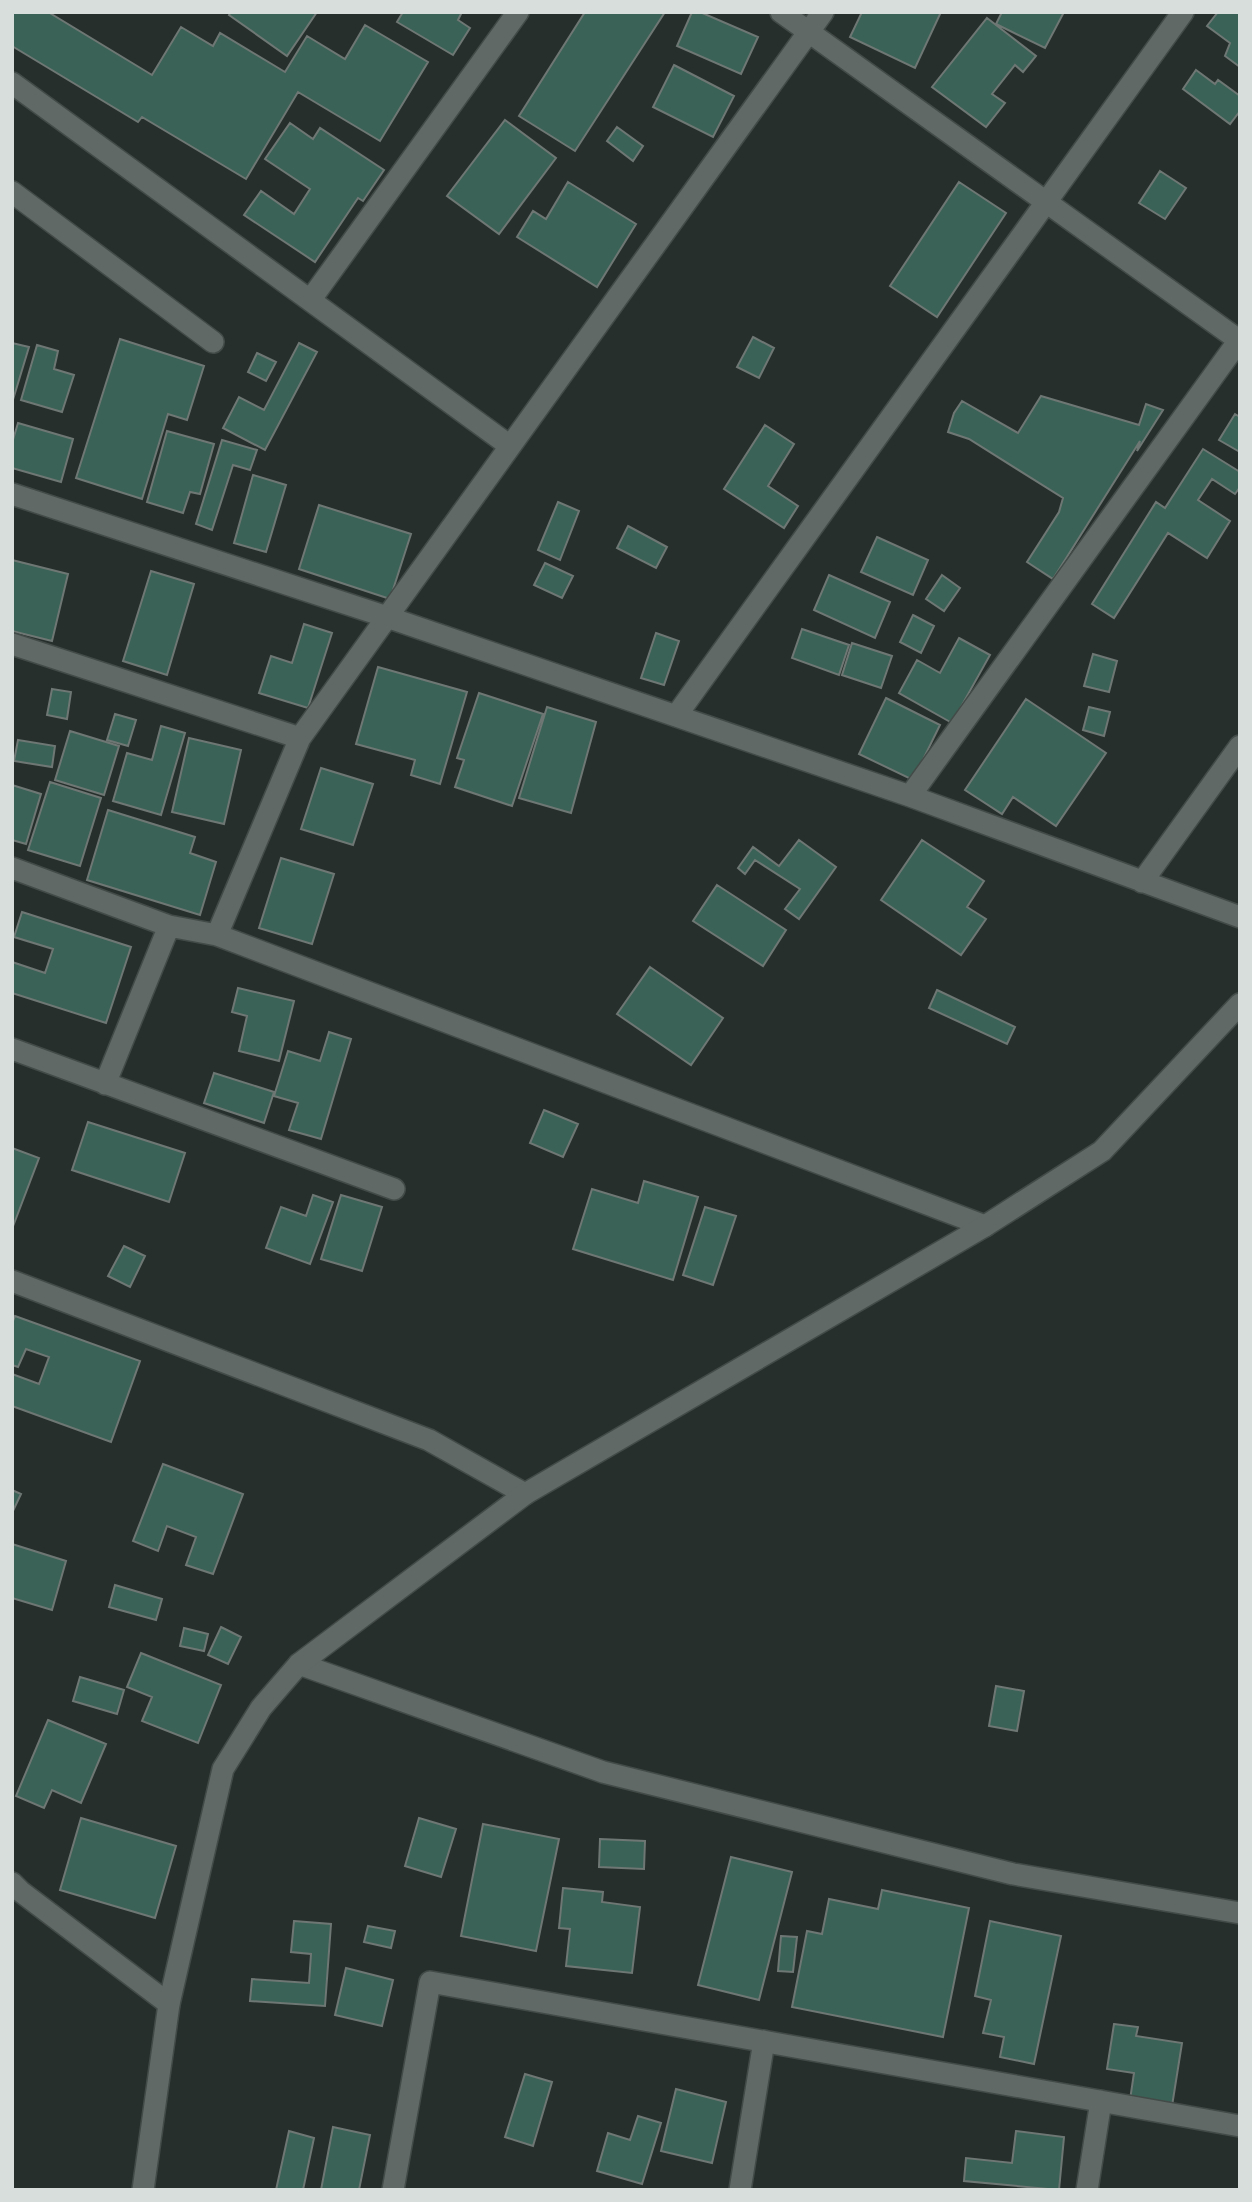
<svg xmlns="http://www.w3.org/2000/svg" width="1252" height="2202" viewBox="0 0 1252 2202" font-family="Ubuntu,sans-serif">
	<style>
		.building { fill: #3a6256; stroke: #6e7774; stroke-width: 2 }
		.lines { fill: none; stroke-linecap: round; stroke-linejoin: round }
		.street-casing { stroke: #434b48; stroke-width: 24 }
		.secondary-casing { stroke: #434b48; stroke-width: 24 }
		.street { stroke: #606966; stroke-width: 21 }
		.secondary { stroke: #606966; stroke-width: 21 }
	</style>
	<rect width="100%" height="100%" fill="#272f2c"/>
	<path class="building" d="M12,12H48L152,75L181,27L213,46L220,33L285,72L307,36L345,59L365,25L428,62L380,141L298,92L246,179L142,117L138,122L12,46Z
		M231,12H317L287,56L229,15Z
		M403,12H462L458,20L470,28L453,55L397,22Z
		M585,12H665L575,151L519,116Z
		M692,12H700L758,37L741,74L677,46Z
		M862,12H941L915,68L850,37Z
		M1002,12H1064L1045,48L996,24Z
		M1218,12H1240V67L1225,56L1230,43L1207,26Z
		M987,18L1036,56L1023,72L1015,65L992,94L1005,103L986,127L932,87Z
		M674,65L734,96L713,137L653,107Z
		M1196,70L1215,84L1218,80L1240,96V111L1230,124L1183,89Z
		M505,120L556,158L499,234L447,196Z
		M290,123L313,139L320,128L384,170L363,201L358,198L315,262L244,215L261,191L294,214L310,189L265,159Z
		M617,127L643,146L633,161L607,141Z
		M1160,171L1186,188L1165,219L1139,203Z
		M568,182L636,224L597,287L517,237L533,211L546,219Z
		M959,182L1006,213L937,317L890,286Z
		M753,337L774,348L759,378L737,367Z
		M120,339L204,366L187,420L168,414L142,499L76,478Z
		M12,343L29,347L12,403Z
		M299,343L317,352L265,450L223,428L239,397L264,410Z
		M37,345L58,351L54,369L74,375L62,412L21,400Z
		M257,353L276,362L266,381L248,372Z
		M1041,396L1139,425L1146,404L1163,410L1137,451L1140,441L1053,579L1027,562L1059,512L1063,498L969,439L948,432L954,413L962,401L1018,433Z
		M1235,414L1240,417V452L1219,440Z
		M18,423L73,439L61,482L12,468V443Z
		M765,425L794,444L768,486L798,506L784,528L724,489Z
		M167,431L214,444L200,494L190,492L183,513L147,502Z
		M222,440L257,450L250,470L233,465L212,530L196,524Z
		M1203,449L1240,472V487L1235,494L1212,479L1198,500L1230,521L1207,558L1168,533L1114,618L1092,604L1156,502L1165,508Z
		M253,475L286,485L266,552L234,543Z
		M558,502L579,511L560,560L538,550Z
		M319,505L411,534L390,599L299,569Z
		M628,526L667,547L656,568L617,548Z
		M877,537L928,560L913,595L861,572Z
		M12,560L68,574L52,641L12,631Z
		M545,563L573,576L562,598L534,585Z
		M151,571L194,584L167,675L123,661Z
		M829,575L890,602L875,638L814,610Z
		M942,575L960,588L944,611L926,599Z
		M913,615L934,626L921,653L900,642Z
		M304,624L332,633L308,708L259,693L271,656L292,663Z
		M802,629L849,645L839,675L792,658Z
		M656,633L679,641L664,685L641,678Z
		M959,638L990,655L952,723L899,693L917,660L940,673Z
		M852,643L892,656L881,688L842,675Z
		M1093,654L1117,661L1109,692L1084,686Z
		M378,667L467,692L440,784L411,775L415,760L356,744Z
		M52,689L71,692L67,719L47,715Z
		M479,693L543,714L512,806L455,787L464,760L457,758Z
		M886,698L940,725L913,780L859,754Z
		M1026,699L1106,753L1056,826L1013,797L1002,814L965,790Z
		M547,707L596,722L571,813L519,798Z
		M1089,707L1110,712L1104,736L1083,730Z
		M115,714L136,720L128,746L107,740Z
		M161,726L185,733L161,815L113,801L127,753L152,760Z
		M70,731L119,746L104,795L55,780Z
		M189,738L241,750L224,824L172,812Z
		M18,740L55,746L52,767L14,761Z
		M321,768L373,784L353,845L301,829Z
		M50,782L101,798L80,866L28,850Z
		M12,785L41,794L26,844L12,840Z
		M108,810L195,837L190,853L216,862L200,915L87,880Z
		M799,840L836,867L799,919L785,909L800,889L755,860L745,874L738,868L753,847L779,866Z
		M922,840L984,881L967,907L986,919L961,955L881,900Z
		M281,858L334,874L312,944L259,928Z
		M717,885L786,930L763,966L693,921Z
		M22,912L131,947L106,1023L12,993V962L45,973L53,949L14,937Z
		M650,967L723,1018L691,1065L617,1014Z
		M238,988L294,1001L279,1061L239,1051L247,1016L232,1012Z
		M937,990L1015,1027L1007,1044L929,1008Z
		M329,1032L351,1039L321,1139L289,1130L298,1103L274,1096L288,1051L320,1061Z
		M214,1073L274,1092L264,1123L204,1103Z
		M544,1110L578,1124L563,1157L530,1143Z
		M88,1122L185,1153L169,1202L72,1170Z
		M12,1148L39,1158L12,1229Z
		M644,1181L698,1197L673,1280L573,1249L592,1189L638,1203Z
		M313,1195L333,1202L310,1264L266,1248L281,1207L306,1216Z
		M341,1195L382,1207L362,1271L321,1259Z
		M705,1207L736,1216L713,1285L683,1275Z
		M124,1246L145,1256L130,1287L108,1276Z
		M15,1316L140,1361L111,1442L12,1406V1374L39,1384L49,1357L26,1349L18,1367L12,1365V1323Z
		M163,1464L243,1494L213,1574L186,1565L196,1537L167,1526L158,1551L133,1541Z
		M12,1490L21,1494L12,1513Z
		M12,1544L66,1561L52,1610L12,1598Z
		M115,1585L162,1599L156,1620L109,1607Z
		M221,1627L241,1637L228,1664L208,1655Z
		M184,1628L208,1634L204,1651L180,1646Z
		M141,1653L221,1685L198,1743L142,1721L152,1697L127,1687Z
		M80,1677L124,1690L117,1714L73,1701Z
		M996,1686L1024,1691L1017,1731L989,1726Z
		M48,1720L106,1744L81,1803L52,1790L44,1808L16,1796Z
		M81,1818L176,1846L155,1918L60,1890Z
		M419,1818L456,1829L441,1877L405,1866Z
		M483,1824L559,1839L536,1951L461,1936Z
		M600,1839L645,1841L644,1869L599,1867Z
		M731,1857L792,1872L759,2000L698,1985Z
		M563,1888L603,1892L602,1902L640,1907L632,1973L566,1966L570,1929L559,1928Z
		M882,1890L969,1908L943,2037L792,2007L807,1931L822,1934L829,1899L878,1909Z
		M294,1921L331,1924L325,2006L250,2001L252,1979L309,1983L311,1954L291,1952Z
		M990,1921L1061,1936L1034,2064L1000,2057L1004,2037L983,2033L991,2000L975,1996Z
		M368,1926L395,1931L391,1948L364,1942Z
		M781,1936L797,1937L793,1972L778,1971Z
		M346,1968L393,1980L382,2026L335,2015Z
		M1114,2024L1138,2027L1136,2036L1182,2043L1172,2106L1130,2100L1134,2073L1107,2069Z
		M525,2074L552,2082L533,2146L505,2137Z
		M676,2089L726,2102L712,2163L661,2151Z
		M638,2116L661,2123L642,2184L597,2171L608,2133L630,2140Z
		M333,2127L370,2135L359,2190H321Z
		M289,2131L314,2138L303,2190H276Z
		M1016,2131L1064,2137L1059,2190L964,2181L966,2158L1012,2163Z"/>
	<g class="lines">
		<defs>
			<path id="street" d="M781,12L1240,341
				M12,83L510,446
				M12,192L213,342
				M311,299L518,12
				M12,494L387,617L910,796L1240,917
				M12,644L300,738
				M676,716L1183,12
				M910,796L1240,339
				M12,868L169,926L217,935L985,1226
				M1142,882L1240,746
				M217,935L300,738L823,12
				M12,1049L394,1189
				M105,1084L169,926
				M12,1281L429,1440L525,1494
				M299,1664L603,1772L1013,1874L1240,1913
				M12,1883L20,1891L169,2004
				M393,2190L430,1982L1240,2126
				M740,2190L764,2041
				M1087,2190L1101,2101"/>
			<path id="secondary" d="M143,2190L169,2004L223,1769L261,1708L299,1664L525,1494L985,1226L1102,1151L1240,1004"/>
		</defs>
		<use href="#street" class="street-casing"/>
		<use href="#secondary" class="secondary-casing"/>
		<use href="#street" class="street"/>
		<use href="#secondary" class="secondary"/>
	</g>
	<rect width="1252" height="2202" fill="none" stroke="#d8dedc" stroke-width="28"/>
</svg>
